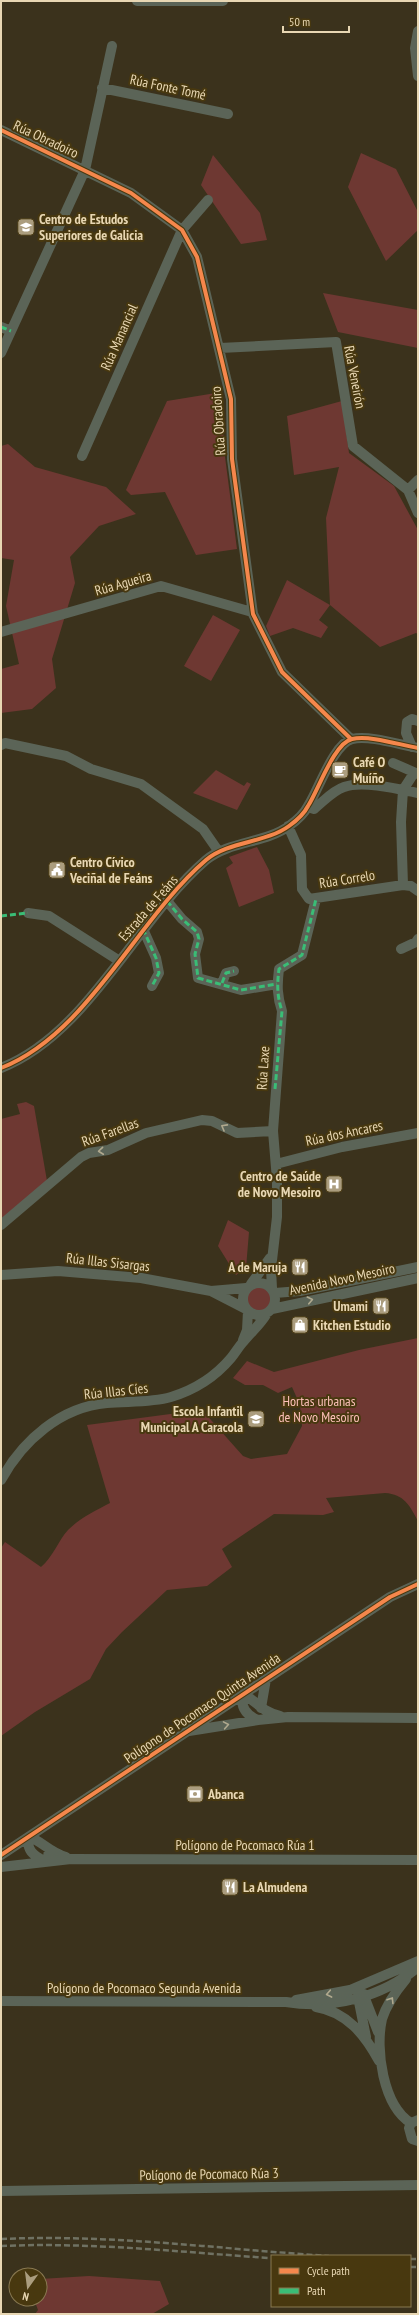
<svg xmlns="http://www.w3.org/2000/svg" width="419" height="2315" viewBox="0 0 419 2315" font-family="'PT Sans Narrow',sans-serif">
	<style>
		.green { fill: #6e3832 }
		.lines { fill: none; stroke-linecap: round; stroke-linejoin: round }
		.minor { stroke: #5b6457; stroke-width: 10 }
		.rail { stroke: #6f7162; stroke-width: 2.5; stroke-dasharray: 6 3; stroke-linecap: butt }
		.quiet { stroke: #3abd76; stroke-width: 3; stroke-dasharray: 6 3; stroke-linecap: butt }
		.cycleway-casing { stroke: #48380f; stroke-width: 6 }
		.cycleway { stroke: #f5874c; stroke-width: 4 }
		.oneway { stroke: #b0a98e }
		.labels { text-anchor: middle; stroke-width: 4; stroke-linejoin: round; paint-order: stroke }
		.street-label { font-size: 14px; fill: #e8d7b3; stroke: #48380f }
		.poi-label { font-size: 14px; font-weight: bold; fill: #e8d7b3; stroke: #48380f; text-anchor: start }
		.park-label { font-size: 14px; fill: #fdc0b9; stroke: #48380f }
	</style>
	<rect width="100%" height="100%" fill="#3b321c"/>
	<path class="green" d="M361,153L396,169L418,212V230L386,261L348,187Z
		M213,155L260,213L267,240L241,244L201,185Z
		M323,293L418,310V348L338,332Z
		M222,392L224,449L237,549L196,555L165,492L131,495L126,490L167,401Z
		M342,401L349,453L394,486L418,530V634L416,633L380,647L330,605L319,620L328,627L321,638L293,628L270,636L266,626L287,580L330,605L326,518L339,467L294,475L287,416Z
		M8,444L35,467L106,487L136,514L99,526L70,557L75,583L52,659L56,688L32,709L1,713V669L19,664L6,606L14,560L1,558V446Z
		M213,615L240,630L211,681L184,666Z
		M216,770L244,786L247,782L251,784L237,810L193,793Z
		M257,847L269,870L274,893L239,907L226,868L233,863L229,857Z
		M26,1102L34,1106L47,1181L1,1221V1119L20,1114L17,1104Z
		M228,1220L249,1232L246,1268L236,1275L218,1246Z
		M247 1299a12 12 0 1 1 24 0a12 12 0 1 1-24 0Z
		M418,1338V1521C410,1506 404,1494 385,1493L326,1498L334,1512L323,1515L274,1514L222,1549L232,1567L207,1586L167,1590L122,1632L106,1649L90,1679L35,1712L1,1736V1548L5,1542L41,1567C53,1557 58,1541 68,1530C80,1518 95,1511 110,1503L87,1425L178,1413C188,1414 194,1419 203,1411L243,1456L251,1459L287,1454L302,1426L300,1405L292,1387L278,1393L263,1385H245L233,1378L247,1361L274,1372L359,1350Z
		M89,2276L160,2281L169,2304L152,2314H35L38,2310L34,2299H40V2279Z"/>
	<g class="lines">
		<path class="minor" d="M137,1H223
			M418,31L415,48L418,76
			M102,88L228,114
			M1,130L131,193L182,230L197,257L231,399L232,459L253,614L282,672L351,739
			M1,327L11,331
			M220,348L336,342L353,446L408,490L418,513
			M1,353L85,170L112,46
			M82,456L182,230L208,200
			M408,490L418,480
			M1,632L161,586L252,612
			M1,745L5,743L66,756L91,769L141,784L203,829L219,852
			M412,747L406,733L407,722L412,719L418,721
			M393,763L418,774
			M308,807L314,809C324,801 332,791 344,787C362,780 399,789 418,793
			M288,826L301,855L302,889L309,899L403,885L411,886L418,891
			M403,885L401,822L403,790L414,773
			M167,901L182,919L197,932L199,939L195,954L198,978L241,990L277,984
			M28,913L49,916L118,960
			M143,929L156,958L159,973L152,986
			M401,949L416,942L418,939
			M222,983L226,973L234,971
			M1,1068C88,1034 136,920 206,860C229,841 266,843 289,826C296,821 304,814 308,806C318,791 334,743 352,739C370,735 400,745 418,748
			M276,1164L342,1147L418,1133
			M1,1225L81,1157L89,1153L108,1150L146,1133L202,1120L212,1121L237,1133L273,1131
			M1,1275L58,1271L141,1278L211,1291L246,1309
			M243 1299a16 16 0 1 1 32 0a16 16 0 1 1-32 0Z
			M251,1284L270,1258
			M272,1288L271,1269L277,1217V1180L273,1131L282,1011C277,996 277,985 279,969L302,955L316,899
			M211,1291L246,1288
			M275,1293L300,1291L418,1267
			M272,1309L418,1278
			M243,1340L247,1330L248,1311
			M1,1480C23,1440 61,1407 107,1403C128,1401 150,1403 171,1397C194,1390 215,1377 231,1358C236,1352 239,1346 244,1341C252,1331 261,1324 267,1313
			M261,1708L266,1679
			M258,1720C246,1715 240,1707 243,1694C256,1701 264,1713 280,1716
			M189,1731L258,1720L288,1717L418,1718
			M49,1850L48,1857L44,1861C33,1855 26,1850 29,1837C42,1841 49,1852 66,1857
			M1,1855L390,1597L418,1584
			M1,1867L71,1859L418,1860
			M406,1979C396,1991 387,2003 382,2019C375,2049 383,2106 411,2123
			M364,1994L359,2002L366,2037
			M358,1995L366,2001L378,2032
			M296,2000L350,1990L418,1961
			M1,2001L286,2002C332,2010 382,1997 418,1967
			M316,2007C347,2012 365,2035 379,2061
			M418,2120L411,2123L409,2128L412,2139L418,2141
			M1,2191L418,2185"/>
		<path class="rail" d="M1,2239C110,2234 220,2249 329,2256
			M1,2246C90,2242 180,2252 269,2258
			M410,2259H418
			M410,2267H418"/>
		<path class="quiet" d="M1,327L11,331
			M167,901L182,919L197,932L199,939L195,954L198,978L241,990L277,984
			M1,916L28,913
			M143,929L156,958L159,973L152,986
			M222,983L226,973L234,971
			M275,1089L282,1011C277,996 277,985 279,969L302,955L316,899"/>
		<defs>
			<path id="cycleway" d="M1,130L131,193L182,230L197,257L231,399L232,459L253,614L282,672L351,739
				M1,1068C88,1034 136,920 206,860C229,841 266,843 289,826C296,821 304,814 308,806C318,791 334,743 352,739C370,735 400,745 418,748
				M1,1855L390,1597L418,1584"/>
		</defs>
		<use href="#cycleway" class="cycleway-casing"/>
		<use href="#cycleway" class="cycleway"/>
	</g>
	<defs><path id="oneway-chevron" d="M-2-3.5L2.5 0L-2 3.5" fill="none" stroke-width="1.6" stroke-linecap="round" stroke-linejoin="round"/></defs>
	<g class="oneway">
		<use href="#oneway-chevron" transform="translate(224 1127) rotate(-151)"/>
		<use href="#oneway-chevron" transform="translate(101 1151) rotate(174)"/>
		<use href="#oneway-chevron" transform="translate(310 1300) rotate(-13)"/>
		<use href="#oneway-chevron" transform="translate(226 1725) rotate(-10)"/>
		<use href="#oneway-chevron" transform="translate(329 1994) rotate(169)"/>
		<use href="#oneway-chevron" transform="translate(391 2000) rotate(-58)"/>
	</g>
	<defs>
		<symbol id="university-square" viewBox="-11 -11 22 22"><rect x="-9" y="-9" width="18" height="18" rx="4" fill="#ab9d7e" stroke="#48380f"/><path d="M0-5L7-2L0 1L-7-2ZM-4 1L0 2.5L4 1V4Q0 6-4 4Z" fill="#fff"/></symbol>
		<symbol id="cafe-square" viewBox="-11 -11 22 22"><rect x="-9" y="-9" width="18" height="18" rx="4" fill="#ab9d7e" stroke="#48380f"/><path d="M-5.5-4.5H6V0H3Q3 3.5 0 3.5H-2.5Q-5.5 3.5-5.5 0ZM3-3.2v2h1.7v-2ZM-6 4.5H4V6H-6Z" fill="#fff"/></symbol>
		<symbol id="civic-square" viewBox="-11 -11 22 22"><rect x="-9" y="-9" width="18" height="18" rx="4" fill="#ab9d7e" stroke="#48380f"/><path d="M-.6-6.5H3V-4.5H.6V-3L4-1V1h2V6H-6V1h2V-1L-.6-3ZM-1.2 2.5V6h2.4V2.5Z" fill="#fff"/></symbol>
		<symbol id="hospital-square" viewBox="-11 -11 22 22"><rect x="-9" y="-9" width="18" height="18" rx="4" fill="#ab9d7e" stroke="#48380f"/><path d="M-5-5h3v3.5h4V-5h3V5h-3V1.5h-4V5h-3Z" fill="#fff"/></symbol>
		<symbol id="restaurant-square" viewBox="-11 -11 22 22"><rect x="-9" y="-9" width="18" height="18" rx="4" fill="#ab9d7e" stroke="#48380f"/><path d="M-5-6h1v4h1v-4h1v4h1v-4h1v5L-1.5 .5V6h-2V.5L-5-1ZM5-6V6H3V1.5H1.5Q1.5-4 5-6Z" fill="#fff"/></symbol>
		<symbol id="shop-square" viewBox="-11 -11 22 22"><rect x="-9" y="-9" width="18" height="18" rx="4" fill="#ab9d7e" stroke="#48380f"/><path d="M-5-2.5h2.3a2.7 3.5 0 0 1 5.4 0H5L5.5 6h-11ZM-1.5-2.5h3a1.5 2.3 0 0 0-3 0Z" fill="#fff"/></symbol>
		<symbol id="school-square" viewBox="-11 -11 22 22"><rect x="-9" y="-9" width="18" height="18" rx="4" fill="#ab9d7e" stroke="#48380f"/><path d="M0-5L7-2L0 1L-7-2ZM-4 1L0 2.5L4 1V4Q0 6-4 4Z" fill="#fff"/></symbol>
		<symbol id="bank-square" viewBox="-11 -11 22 22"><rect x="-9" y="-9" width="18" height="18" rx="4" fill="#ab9d7e" stroke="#48380f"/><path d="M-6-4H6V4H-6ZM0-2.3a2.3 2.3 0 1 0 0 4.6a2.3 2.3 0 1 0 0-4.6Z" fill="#fff"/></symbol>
	</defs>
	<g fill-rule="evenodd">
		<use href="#university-square" x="16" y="217" width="20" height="20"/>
		<use href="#cafe-square" x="330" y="760" width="20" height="20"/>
		<use href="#civic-square" x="47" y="860" width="20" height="20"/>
		<use href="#hospital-square" x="324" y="1174" width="20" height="20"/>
		<use href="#restaurant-square" x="290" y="1257" width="20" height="20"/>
		<use href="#restaurant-square" x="371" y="1296" width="20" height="20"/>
		<use href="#shop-square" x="290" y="1315" width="20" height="20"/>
		<use href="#school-square" x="246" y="1409" width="20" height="20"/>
		<use href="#bank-square" x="185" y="1784" width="20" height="20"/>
		<use href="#restaurant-square" x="220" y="1877" width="20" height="20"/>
	</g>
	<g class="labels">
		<g class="street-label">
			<text transform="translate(168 87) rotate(12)" y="5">Rúa Fonte Tomé</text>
			<text transform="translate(46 139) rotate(25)" y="5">Rúa Obradoiro</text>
			<text transform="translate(119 337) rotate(-66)" y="5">Rúa Manancial</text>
			<text transform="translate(355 377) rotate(79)" y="5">Rúa Veneirón</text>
			<text transform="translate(218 421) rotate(-94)" y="5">Rúa Obradoiro</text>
			<text transform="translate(123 583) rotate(-16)" y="5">Rúa Agueira</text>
			<text transform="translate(347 879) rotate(-9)" y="5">Rúa Correlo</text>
			<text transform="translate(148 908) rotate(-49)" y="5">Estrada de Feáns</text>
			<text transform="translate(263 1068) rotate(-86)" y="5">Rúa Laxe</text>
			<text transform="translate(110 1132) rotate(-20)" y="5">Rúa Farellas</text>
			<text transform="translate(344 1133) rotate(-12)" y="5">Rúa dos Ancares</text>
			<text transform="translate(108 1262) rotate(6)" y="5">Rúa Illas Sisargas</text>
			<text transform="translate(342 1279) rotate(-12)" y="5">Avenida Novo Mesoiro</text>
			<text transform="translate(116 1391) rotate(-6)" y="5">Rúa Illas Cíes</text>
			<text transform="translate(202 1708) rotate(-34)" y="5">Polígono de Pocomaco Quinta Avenida</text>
			<text x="245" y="1850">Polígono de Pocomaco Rúa 1</text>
			<text x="144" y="1993">Polígono de Pocomaco Segunda Avenida</text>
			<text transform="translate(209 2174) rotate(-1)" y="5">Polígono de Pocomaco Rúa 3</text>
		</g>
		<g class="poi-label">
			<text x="39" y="224">Centro de Estudos<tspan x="39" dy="16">Superiores de Galicia</tspan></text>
			<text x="353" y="767">Café O<tspan x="353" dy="16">Muíño</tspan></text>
			<text x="70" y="867">Centro Cívico<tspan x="70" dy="16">Veciñal de Feáns</tspan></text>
			<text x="321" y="1181" text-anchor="end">Centro de Saúde<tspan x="321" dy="16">de Novo Mesoiro</tspan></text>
			<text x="287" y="1272" text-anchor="end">A de Maruja</text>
			<text x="368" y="1311" text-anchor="end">Umami</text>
			<text x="313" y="1330">Kitchen Estudio</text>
			<text x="243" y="1416" text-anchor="end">Escola Infantil<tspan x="243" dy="16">Municipal A Caracola</tspan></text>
			<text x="208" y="1799">Abanca</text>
			<text x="243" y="1892">La Almudena</text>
		</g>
		<g class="park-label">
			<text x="319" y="1406">Hortas urbanas<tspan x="319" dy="16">de Novo Mesoiro</tspan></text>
		</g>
	</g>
	<rect width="419" height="2315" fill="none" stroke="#e8d7b3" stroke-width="4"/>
	<rect x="271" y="2255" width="140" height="52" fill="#48380f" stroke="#887851"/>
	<rect x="279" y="2268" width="20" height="6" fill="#f5874c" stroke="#887851"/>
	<text x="307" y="2275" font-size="12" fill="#e8d7b3">Cycle path</text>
	<rect x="279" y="2288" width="20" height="6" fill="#3abd76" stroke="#887851"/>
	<text x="307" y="2295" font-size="12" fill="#e8d7b3">Path</text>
	<g transform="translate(28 2287) rotate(194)"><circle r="19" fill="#48380f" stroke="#887851"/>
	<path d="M0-3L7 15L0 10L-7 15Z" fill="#ab9d7e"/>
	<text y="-6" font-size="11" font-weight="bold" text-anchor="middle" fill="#e8d7b3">N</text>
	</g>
	<path d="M283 26v6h66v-6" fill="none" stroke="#e8d7b3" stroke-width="2"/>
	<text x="289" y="26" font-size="12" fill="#e8d7b3" stroke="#48380f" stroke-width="3" paint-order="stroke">50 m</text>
</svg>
